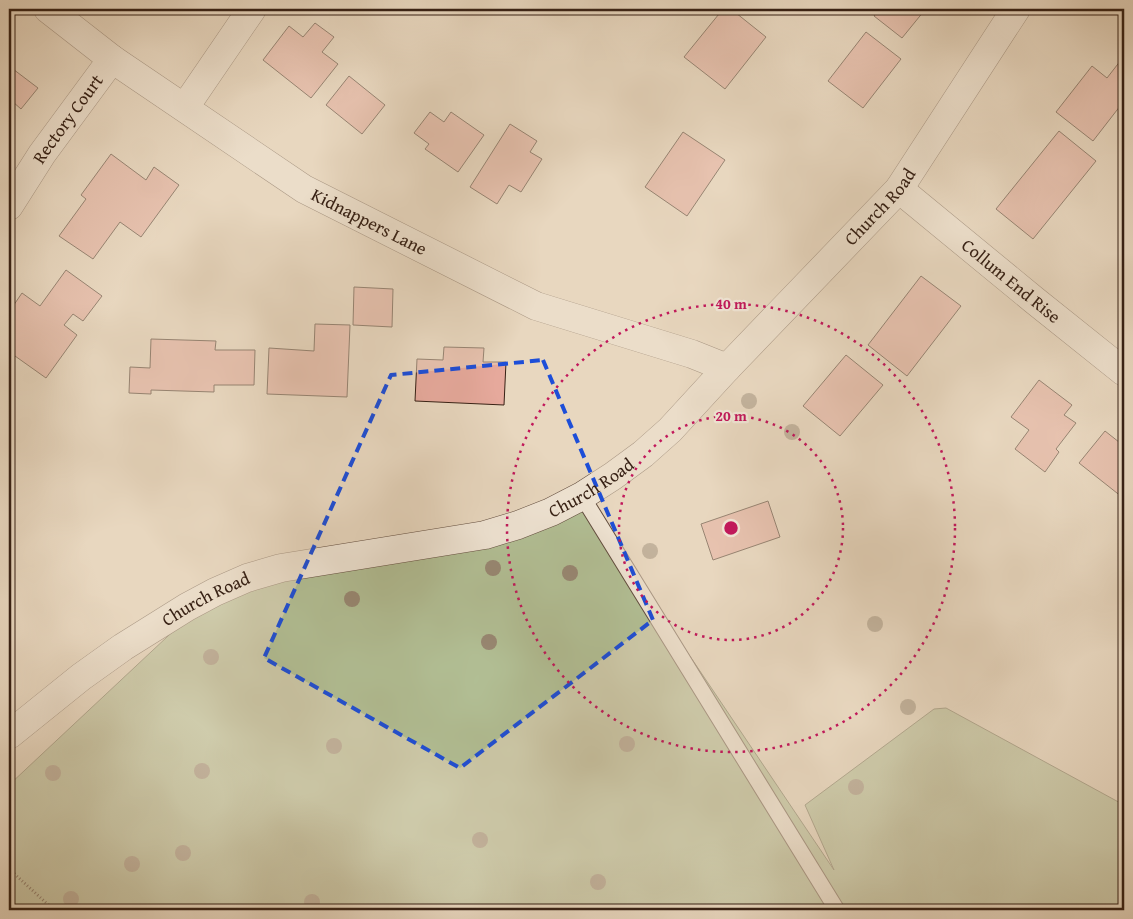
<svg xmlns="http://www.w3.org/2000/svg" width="1133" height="919" viewBox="0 0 1133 919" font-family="'Gentium Book Plus',serif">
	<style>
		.green { fill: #b2bf95; stroke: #747055 }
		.building { fill: #e6a99c; stroke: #372115 }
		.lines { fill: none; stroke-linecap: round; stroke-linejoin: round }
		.service-casing { stroke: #634e40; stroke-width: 17 }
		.minor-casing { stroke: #634e40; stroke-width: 29 }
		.tertiary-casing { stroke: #634e40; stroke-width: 29 }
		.path { stroke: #372115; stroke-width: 3; stroke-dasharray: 1 2.5; stroke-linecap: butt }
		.service { stroke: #f0e5d5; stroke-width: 15 }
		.minor { stroke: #f0e5d5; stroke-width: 28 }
		.tertiary { stroke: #f0e5d5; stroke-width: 28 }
		.tree { fill: #988873 }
		.marked { fill: none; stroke: #1d4ed8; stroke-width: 4; stroke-dasharray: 10 6; stroke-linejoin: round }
		.ring { fill: none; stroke: #c2185b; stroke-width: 2.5; stroke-dasharray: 2.5 5 }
		.labels { text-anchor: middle; stroke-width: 4.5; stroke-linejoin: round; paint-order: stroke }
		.street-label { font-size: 18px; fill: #372115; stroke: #f0e5d5 }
		.centre { fill: #c2185b; stroke: #f0e5d5; stroke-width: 2.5 }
		.ring-label { font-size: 15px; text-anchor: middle; font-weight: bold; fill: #c2185b; stroke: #f0e5d5; stroke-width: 4.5; stroke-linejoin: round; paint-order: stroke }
	</style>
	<rect width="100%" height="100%" fill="#e8d7bf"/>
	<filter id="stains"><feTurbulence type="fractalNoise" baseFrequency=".004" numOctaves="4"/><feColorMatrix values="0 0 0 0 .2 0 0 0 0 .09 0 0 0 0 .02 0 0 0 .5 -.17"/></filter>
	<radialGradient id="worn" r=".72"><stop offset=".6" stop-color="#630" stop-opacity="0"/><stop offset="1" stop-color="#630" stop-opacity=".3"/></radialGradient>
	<path class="green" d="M582,496L834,870L805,805L934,709L946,708L1124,805V910H9V785L215,592L485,535Z"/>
	<path class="building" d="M723,9H731L766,37L725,89L684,57Z
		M879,9H921L924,11L902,38L874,16Z
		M315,23L334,37L322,52L338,64L311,98L263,60L289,26L303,37Z
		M866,32L901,59L863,108L828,81Z
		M1121,60L1124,62V101L1093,141L1056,112L1092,66L1107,78Z
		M9,66L38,88L21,109L13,102L9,108Z
		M349,76L385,105L362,134L326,105Z
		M430,112L444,122L451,112L484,135L458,172L425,149L429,144L414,133Z
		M510,124L537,141L530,152L542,159L521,192L509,185L497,204L470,187Z
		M1059,131L1096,161L1033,239L996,209Z
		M683,132L725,160L687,216L645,187Z
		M111,154L146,180L154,167L179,185L141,237L120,222L93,259L59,236L86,199L81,195Z
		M66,270L102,296L83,321L73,314L64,325L77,335L46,378L15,356L11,361L9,359V312L22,293L40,306Z
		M921,276L961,306L907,376L868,345Z
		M354,287L393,289L392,327L353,325Z
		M315,324L350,325L347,397L267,394L269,348L314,351Z
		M151,339L216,341L215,350H255L254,385H214V392L151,390V394L129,393L130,367L150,368Z
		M444,347L484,348L483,362H506L504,405L415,401L417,359L443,360Z
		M846,355L883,385L840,436L803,406Z
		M1039,380L1072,405L1064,415L1076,423L1056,449L1059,452L1045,472L1015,449L1029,430L1011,417Z
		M1105,431L1124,446V494L1122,497L1079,463Z
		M768,501L780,537L713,560L701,524Z"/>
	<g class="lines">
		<defs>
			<path id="service" d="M582,496L837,910"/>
			<g id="minor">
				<path id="s1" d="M48,9L112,59L304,189L536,306L692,354L727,368"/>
				<path d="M185,107L252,9"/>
				<path id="s2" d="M899,189L1034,300L1124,372"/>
				<path id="s3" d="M9,206L42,154L112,59"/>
			</g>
			<g id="tertiary">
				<path id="s4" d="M9,735L81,677L123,647L187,607L215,592L247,578L281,568L485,535L518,525L551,512L582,496L613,476L643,454L670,430L727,368L899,189L1016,9"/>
			</g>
		</defs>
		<use href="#service" class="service-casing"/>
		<use href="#minor" class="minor-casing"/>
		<use href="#tertiary" class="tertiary-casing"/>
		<path class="path" d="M9,869L54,910"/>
		<use href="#service" class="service"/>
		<use href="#minor" class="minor"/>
		<use href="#tertiary" class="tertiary"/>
	</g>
	<g class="tree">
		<circle cx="749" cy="401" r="8"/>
		<circle cx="792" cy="432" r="8"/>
		<circle cx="650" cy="551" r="8"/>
		<circle cx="493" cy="568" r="8"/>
		<circle cx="570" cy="573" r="8"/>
		<circle cx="352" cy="599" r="8"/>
		<circle cx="875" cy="624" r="8"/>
		<circle cx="489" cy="642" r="8"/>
		<circle cx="211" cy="657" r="8"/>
		<circle cx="908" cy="707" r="8"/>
		<circle cx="627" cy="744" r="8"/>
		<circle cx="334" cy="746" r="8"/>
		<circle cx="202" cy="771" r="8"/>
		<circle cx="53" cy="773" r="8"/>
		<circle cx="856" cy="787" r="8"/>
		<circle cx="480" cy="840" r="8"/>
		<circle cx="183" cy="853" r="8"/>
		<circle cx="132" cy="864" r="8"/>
		<circle cx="598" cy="882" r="8"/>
		<circle cx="71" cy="899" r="8"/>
		<circle cx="312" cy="902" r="8"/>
	</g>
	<path d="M0 0H1133V919H0ZM543,360L653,620L460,768L264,658L391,375Z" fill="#e8d7bf" fill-opacity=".55" fill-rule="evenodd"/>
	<path class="marked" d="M543,360L653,620L460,768L264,658L391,375Z"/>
	<g class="ring">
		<circle cx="731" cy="528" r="112"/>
		<circle cx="731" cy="528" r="224"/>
	</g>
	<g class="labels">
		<g class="street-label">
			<text dy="6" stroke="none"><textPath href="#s3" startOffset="105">Rectory Court</textPath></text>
			<text dy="6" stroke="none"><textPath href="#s4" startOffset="1050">Church Road</textPath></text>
			<text dy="6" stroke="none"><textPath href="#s1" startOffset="386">Kidnappers Lane</textPath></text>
			<text dy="6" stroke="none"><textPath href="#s2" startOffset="145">Collum End Rise</textPath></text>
			<text dy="6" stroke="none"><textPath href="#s4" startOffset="645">Church Road</textPath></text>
			<text dy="6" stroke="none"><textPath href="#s4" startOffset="240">Church Road</textPath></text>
		</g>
	</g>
	<circle cx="731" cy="528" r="8" class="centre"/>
	<g class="ring-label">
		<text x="731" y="309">40 m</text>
		<text x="731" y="421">20 m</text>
	</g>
	<rect width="1133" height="919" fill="none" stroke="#e8d7bf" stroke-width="30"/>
	<rect x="10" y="10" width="1113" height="899" fill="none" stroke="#372115" stroke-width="2.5"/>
	<rect x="15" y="15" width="1103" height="889" fill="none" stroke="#372115"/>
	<rect width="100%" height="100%" filter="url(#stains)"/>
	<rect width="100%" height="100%" fill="url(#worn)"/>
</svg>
